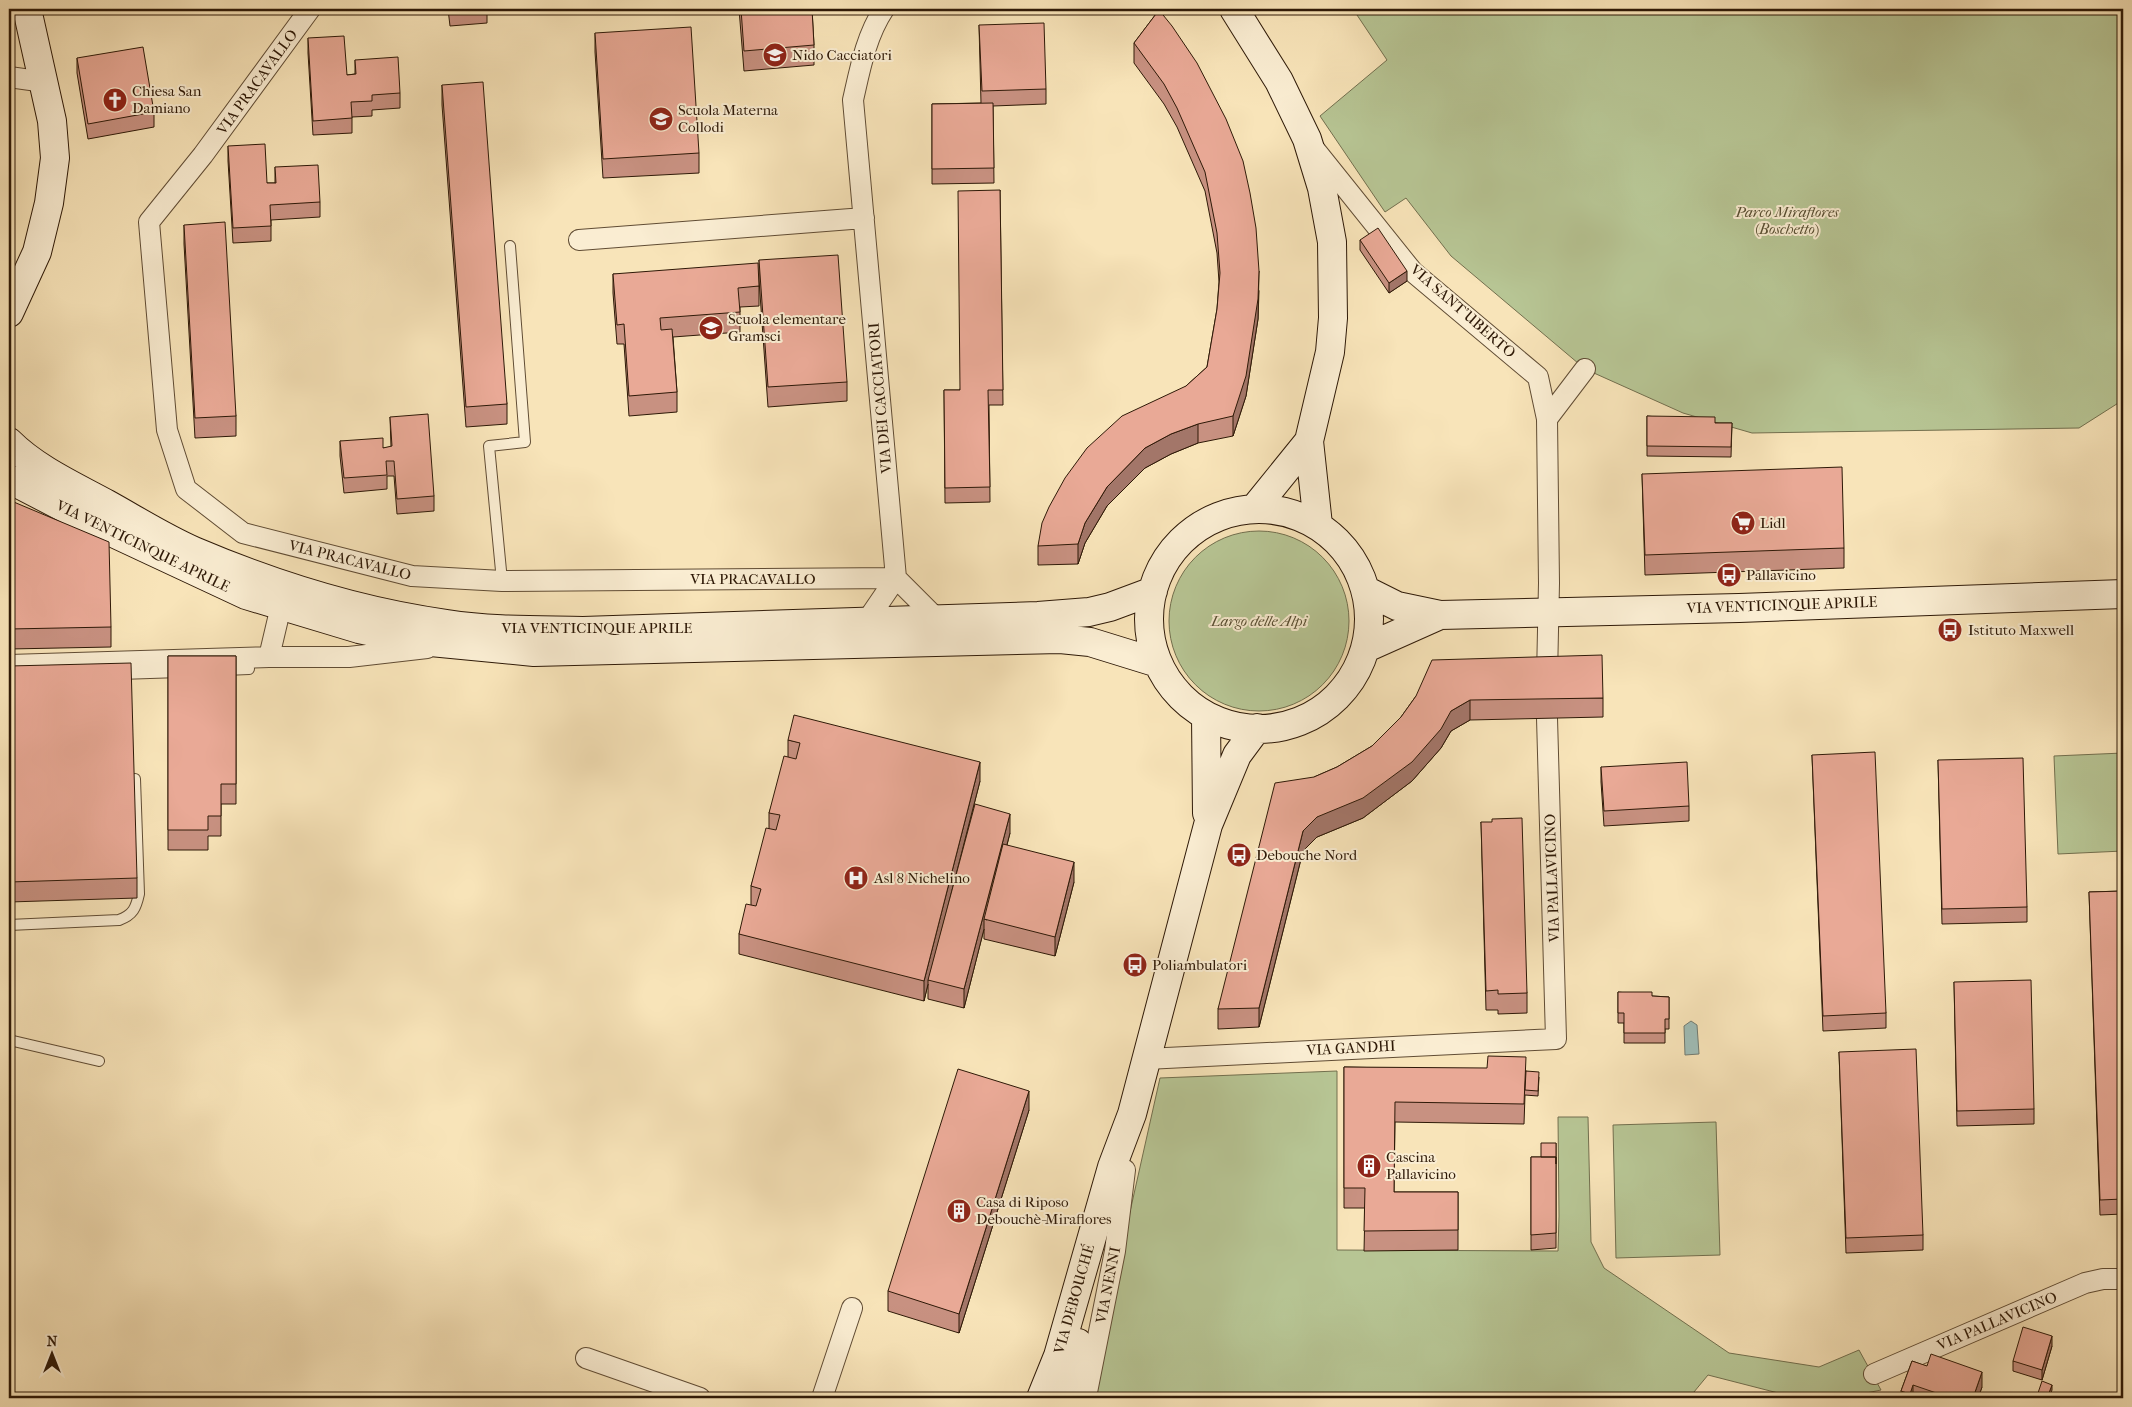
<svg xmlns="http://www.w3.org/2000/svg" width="2132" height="1407" viewBox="0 0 2132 1407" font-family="'IM FELL French Canon',serif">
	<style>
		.green { fill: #b7c594; stroke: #726f4e }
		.water { fill: #9fbdb7; stroke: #727b71 }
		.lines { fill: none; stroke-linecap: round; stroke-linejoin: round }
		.lane-casing { stroke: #604c34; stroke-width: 12 }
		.street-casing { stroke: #604c34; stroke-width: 22 }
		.secondary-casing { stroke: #2e1907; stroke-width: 30 }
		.lane { stroke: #faedd2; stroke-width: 10 }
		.street { stroke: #faedd2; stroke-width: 20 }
		.secondary { stroke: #faedd2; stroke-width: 28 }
		.wall { fill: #c89181; stroke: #2e1907 }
		.shaded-wall { fill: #a37669; stroke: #2e1907 }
		.building { fill: #e9a996; stroke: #2e1907 }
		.labels { text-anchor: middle; stroke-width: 4; stroke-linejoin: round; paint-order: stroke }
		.poi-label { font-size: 15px; fill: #2e1907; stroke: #faedd2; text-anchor: start }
		.street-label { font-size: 15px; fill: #2e1907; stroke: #faedd2 }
		.park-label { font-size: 15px; font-style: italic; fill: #574d31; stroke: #faedd2 }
	</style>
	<rect width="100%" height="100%" fill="#f8e4b9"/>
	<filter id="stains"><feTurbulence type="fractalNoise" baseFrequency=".004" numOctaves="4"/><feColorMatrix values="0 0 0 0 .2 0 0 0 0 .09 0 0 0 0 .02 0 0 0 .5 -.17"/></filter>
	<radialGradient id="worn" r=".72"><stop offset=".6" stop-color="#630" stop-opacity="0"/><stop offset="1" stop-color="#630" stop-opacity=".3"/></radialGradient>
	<path class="green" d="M1353,9H2123V400L2079,428L1752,433L1683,413L1585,369L1451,256L1406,198L1385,212L1320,116L1387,60Z
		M1169 621a90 90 0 1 1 180 0a90 90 0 1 1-180 0Z
		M2123,753V851L2058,854L2054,756Z
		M1337,1071V1250L1558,1251L1559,1216L1558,1117H1588L1591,1242L1604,1268L1729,1353L1819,1367L1859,1350L1881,1390L1851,1396L1782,1394L1708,1375L1689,1398H1094L1099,1350L1160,1078Z
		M1716,1122L1720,1255L1616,1258L1613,1125Z"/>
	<path class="water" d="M1691,1021L1697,1025L1699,1054L1685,1055L1684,1026Z"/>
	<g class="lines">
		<defs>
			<path id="lane" d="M502,581L489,446L525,442L510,246
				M225,670L249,669L248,658
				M120,674L180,672
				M9,925L119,920C133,915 136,908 139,894L135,779
				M9,1040L99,1061"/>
			<path id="street" d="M310,9L203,155L149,222L167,430L186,489L243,533L412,576L502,581L896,578
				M884,9C866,36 860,69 853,100L896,578
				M9,77L45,82
				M1312,146L1413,272L1538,377L1547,419L1549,583L1547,677
				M579,240L864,218
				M1547,419L1585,369
				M896,578L938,620
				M866,622L896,578
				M269,657L281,606
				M9,665L269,657H349L427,648
				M1146,1059L1556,1039L1547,718
				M586,1358L700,1398
				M1874,1374L2085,1283L2103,1279H2123
				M822,1398L852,1308
				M1088,1398L1087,1392L1115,1251L1125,1170"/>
			<path id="secondary" d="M1234,9L1279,81L1307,139L1322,188L1332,242L1333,318L1330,352L1309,441L1318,525
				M9,313L37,252L49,203L55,158L52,121L27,9
				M9,442C36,469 74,486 107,504C136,520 164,538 194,551C274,585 360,612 447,624C492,631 538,630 583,631L1038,616L1089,612L1110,607L1153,591
				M9,479L109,531L246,595L359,629L410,640L534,652L1060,639L1090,642L1158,663
				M1254,509L1309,441
				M1149 619a110 110 0 1 1 220 0a110 110 0 1 1-220 0Z
				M1365,590L1397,606L1440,615L1739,608L2123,594
				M1366,648L1440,615
				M1206,716L1207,813
				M1041,1398L1058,1356L1112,1167L1132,1114L1208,825L1237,755L1257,728
				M1066,1398L1078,1343"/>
		</defs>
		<use href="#lane" class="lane-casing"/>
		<use href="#street" class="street-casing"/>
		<use href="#secondary" class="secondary-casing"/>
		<use href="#lane" class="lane"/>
		<use href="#street" class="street"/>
		<use href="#secondary" class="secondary"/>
	</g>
	<path class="wall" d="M397,9H427L398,11Z
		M448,9H487V23L450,26Z
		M739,9H812L814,45V65L744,71Z
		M1037,9H1102V10Z
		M1159,10L1259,291L1258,319L1246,396L1233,436L1198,443L1171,454L1145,468L1107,506L1085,543L1078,564L1038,565V546L1186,386L1207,367L1217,309L1219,282L1217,253L1205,191L1177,127L1164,104L1134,63V43Z
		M979,25L1046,89V104L993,106L994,183L932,184V104L981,103Z
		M595,33L699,153V173L603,178L595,52Z
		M308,38L347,75L355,74V60L400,93V108L372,110V116L352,117V133L313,135L308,53Z
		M77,58L154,112V127L88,139L77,73Z
		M442,85L507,404V424L466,427L442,105Z
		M228,146L267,183H275V167L320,202V217L271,220V241L233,243L228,161Z
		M1000,190L1003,405H989L990,502L945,503L944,390H960Z
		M184,225L236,416V436L195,438L184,244Z
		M1360,240L1407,281L1389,293L1360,250Z
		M759,260L847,382V401L768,407L759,280Z
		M613,274L759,286V306L740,307V332L673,337L677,392V412L629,416L624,344H617L613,293Z
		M1647,416L1715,423H1732L1731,457L1647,456Z
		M390,417L434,496V511L397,514L394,476H387V489L344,493L340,456V441L383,448L391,447Z
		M1642,474L1844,548V568L1645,575Z
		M9,500L111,627V647L9,649Z
		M168,656H236V804H221V836H208V850H168Z
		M9,666L137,878V898L9,902Z
		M1416,696L1603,698V717L1470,720L1451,731L1441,748L1412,781L1363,818L1317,837L1303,851L1259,1027L1218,1029V1009L1314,777L1337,767L1372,746L1401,717Z
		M788,740L980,781L958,868L1010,833L1007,845L1074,882L1055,956L984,939V929L964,1008L928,999V984L924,1001L739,954V934L751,905V886L769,829V813L788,757Z
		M1812,755L1886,1013V1028L1823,1031Z
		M1938,760L2027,907V922L1942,924Z
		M1601,767L1689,806V821L1604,826L1601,782Z
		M1481,822L1527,993V1013L1498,1014V1010H1486Z
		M2123,891V1214L2100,1215L2089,892Z
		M1954,982L2034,1109V1124L1957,1126Z
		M1618,992L1652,996L1669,997V1029H1665V1043H1624V1023H1618Z
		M1839,1052L1923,1235V1250L1846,1253Z
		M1344,1067L1526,1071L1539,1077L1538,1096L1525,1095L1524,1124L1395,1122L1394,1192H1458V1250L1364,1251L1365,1208H1344Z
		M1029,1110L959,1333L888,1311V1291Z
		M1556,1143V1248L1531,1250V1157H1541Z
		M2052,1346L2042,1380L2013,1371V1361Z
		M1912,1361L1982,1387L1978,1398H1901V1391Z"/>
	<path class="shaded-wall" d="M10,122V142L9,154V134Z
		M1259,271L1258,319L1246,396L1233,436V416Z
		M1407,271V281L1389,293V283Z
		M1198,424V443L1171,454L1145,468L1107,506L1085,543L1078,564V544L1085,523L1107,487L1145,448L1171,434Z
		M1470,700V720L1451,731L1441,748L1412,781L1363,818L1317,837L1303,851L1259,1027V1008L1303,831L1317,817L1451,711Z
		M980,762V781L929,980H928V984L924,1001V981Z
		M1010,814V833L987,920L984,919V929L964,1008V989Z
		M1074,862V882L1055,956V937Z
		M1029,1091V1110L959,1333V1314Z
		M2052,1336V1346L2042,1380V1370Z
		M1982,1372V1387L1978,1398H1973Z
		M1913,1385V1398H1910V1394Z
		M2052,1385V1390L2049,1398H2047Z"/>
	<path class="building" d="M450,9H481L450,12Z
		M741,9H812L814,45L744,51Z
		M1159,10L1172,26L1197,63L1226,119L1243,161L1250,193L1256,228L1259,271L1258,299L1246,376L1233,416L1198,424L1171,434L1145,448L1107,487L1085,523L1078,544L1038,546L1042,523L1049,507L1065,478L1087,448L1122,416L1186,386L1207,367L1217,309L1220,273L1217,233L1205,172L1177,108L1164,84L1134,43Z
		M1044,23L1046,89L982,91L979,25Z
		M691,27L699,153L603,159L595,33Z
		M344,36L347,75L356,74L355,60L398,57L400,93L372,95V101L351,102L352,118L313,121L308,38Z
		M143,47L154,112L88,124L77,58Z
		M483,82L507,404L466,407L442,85Z
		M993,103L994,168L932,169V104Z
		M9,122H10L9,134Z
		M265,144L267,183H276L275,167L318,165L320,202L270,205L271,226L233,228L228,146Z
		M1000,190L1003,390H988L990,487L945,488L944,390H960L958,191Z
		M225,222L236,416L195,418L184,225Z
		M1378,228L1407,271L1389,283L1360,240Z
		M838,255L847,382L768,387L759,260Z
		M758,263L759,286L738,288L740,312L660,318L661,330L672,329L677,392L629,396L624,324L617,325L613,274Z
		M428,414L434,496L397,499L394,461H386L387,475L344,478L340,441L383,438V448L392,446L390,417Z
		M1647,416L1715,417V423H1732L1731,447L1647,446Z
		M1842,467L1844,548L1645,555L1642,474Z
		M9,500L109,542L111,627L9,629Z
		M1602,655L1603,698L1470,700L1451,711L1441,729L1412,762L1363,798L1317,817L1303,831L1259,1008L1218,1009L1275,783L1314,777L1337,767L1372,746L1401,717L1416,696L1432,660Z
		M168,656H236V784H221V816H208V830H168Z
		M131,663L137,878L9,882V666Z
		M794,715L980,762L924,981L739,934L746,904L756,906L761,889L751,886L766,828L776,830L780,815L769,813L784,756L796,759L800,743L788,740Z
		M1875,752L1886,1013L1823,1016L1812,755Z
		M2023,758L2027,907L1942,909L1938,760Z
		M1687,762L1689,806L1604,811L1601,767Z
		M975,804L1010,814L964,989L928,980Z
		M1522,818L1527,993L1498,994V990L1486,991L1481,822H1492V819Z
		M1003,844L1074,862L1055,937L984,919Z
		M2123,891V1199L2100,1200L2089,892Z
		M2031,980L2034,1109L1957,1111L1954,982Z
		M1618,992H1652V996L1669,997V1019H1665V1033H1624V1013H1618Z
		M1916,1049L1923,1235L1846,1238L1839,1052Z
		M1488,1056L1526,1057L1524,1104L1395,1102L1394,1192H1458V1230L1364,1231L1365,1188H1344V1067L1487,1068Z
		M958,1069L1029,1091L959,1314L888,1291Z
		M1526,1071L1539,1072L1538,1091L1525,1090Z
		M1541,1143H1556V1164V1157H1541Z
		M1531,1157H1556V1233L1531,1235Z
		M2023,1327L2052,1336L2042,1370L2013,1361Z
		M1931,1354L1982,1372L1973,1398H1951L1913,1385L1910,1394L1901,1391L1912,1361L1927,1366Z
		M2042,1381L2052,1385L2047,1398H2043L2037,1396Z"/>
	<defs>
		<symbol id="school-disc" viewBox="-11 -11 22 22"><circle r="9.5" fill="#8f2418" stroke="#faedd2"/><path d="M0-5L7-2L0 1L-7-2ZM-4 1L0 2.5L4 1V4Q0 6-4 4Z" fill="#fff"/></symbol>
		<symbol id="church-disc" viewBox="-11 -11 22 22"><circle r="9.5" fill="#8f2418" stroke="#faedd2"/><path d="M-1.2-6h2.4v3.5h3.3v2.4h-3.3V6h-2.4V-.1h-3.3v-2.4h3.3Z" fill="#fff"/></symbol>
		<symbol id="supermarket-disc" viewBox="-11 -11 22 22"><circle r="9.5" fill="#8f2418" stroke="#faedd2"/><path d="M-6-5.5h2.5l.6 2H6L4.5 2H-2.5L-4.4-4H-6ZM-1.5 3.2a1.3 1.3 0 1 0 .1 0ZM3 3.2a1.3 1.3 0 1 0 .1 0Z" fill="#fff"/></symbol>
		<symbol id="bus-disc" viewBox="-11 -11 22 22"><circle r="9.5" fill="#8f2418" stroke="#faedd2"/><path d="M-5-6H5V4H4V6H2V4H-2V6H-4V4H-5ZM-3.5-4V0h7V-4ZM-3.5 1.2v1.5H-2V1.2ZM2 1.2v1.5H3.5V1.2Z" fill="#fff"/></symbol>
		<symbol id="hospital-disc" viewBox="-11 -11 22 22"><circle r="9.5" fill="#8f2418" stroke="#faedd2"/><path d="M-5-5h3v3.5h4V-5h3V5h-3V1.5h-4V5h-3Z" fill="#fff"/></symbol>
		<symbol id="building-disc" viewBox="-11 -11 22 22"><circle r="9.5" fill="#8f2418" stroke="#faedd2"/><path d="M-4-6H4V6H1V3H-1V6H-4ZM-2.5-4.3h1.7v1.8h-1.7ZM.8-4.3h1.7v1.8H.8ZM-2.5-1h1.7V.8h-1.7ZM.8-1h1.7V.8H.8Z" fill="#fff"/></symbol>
	</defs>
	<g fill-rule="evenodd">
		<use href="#school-disc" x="761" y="41" width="28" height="28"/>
		<use href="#church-disc" x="101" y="86" width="28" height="28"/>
		<use href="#school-disc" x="647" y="105" width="28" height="28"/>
		<use href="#school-disc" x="697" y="314" width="28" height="28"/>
		<use href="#supermarket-disc" x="1729" y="509" width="28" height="28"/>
		<use href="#bus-disc" x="1715" y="561" width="28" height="28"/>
		<use href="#bus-disc" x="1936" y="616" width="28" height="28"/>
		<use href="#bus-disc" x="1225" y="841" width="28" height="28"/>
		<use href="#hospital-disc" x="842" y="864" width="28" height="28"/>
		<use href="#bus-disc" x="1121" y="951" width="28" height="28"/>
		<use href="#building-disc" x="1355" y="1152" width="28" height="28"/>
		<use href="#building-disc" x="945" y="1197" width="28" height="28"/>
	</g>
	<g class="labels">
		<g class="poi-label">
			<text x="792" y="60">Nido Cacciatori</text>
			<text x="132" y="96">Chiesa San<tspan x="132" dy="17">Damiano</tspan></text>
			<text x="678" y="115">Scuola Materna<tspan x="678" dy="17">Collodi</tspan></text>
			<text x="728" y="324">Scuola elementare<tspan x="728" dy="17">Gramsci</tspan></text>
			<text x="1760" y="528">Lidl</text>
			<text x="1746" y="580">Pallavicino</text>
			<text x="1968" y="635">Istituto Maxwell</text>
			<text x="1256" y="860">Debouche Nord</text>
			<text x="874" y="883">Asl 8 Nichelino</text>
			<text x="1152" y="970">Poliambulatori</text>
			<text x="1386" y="1162">Cascina<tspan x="1386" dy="17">Pallavicino</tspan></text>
			<text x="976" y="1207">Casa di Riposo<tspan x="976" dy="17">Debouchè-Miraflores</tspan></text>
		</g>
		<g class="street-label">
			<text transform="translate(257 82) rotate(-54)" y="5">VIA PRACAVALLO</text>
			<text transform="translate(1463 311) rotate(41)" y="5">VIA SANT'UBERTO</text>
			<text transform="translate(880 398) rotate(-95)" y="5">VIA DEI CACCIATORI</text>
			<text transform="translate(143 546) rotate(26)" y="5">VIA VENTICINQUE APRILE</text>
			<text transform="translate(350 560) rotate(14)" y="5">VIA PRACAVALLO</text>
			<text x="753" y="584">VIA PRACAVALLO</text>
			<text transform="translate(1782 605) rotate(-2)" y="5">VIA VENTICINQUE APRILE</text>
			<text x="597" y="633">VIA VENTICINQUE APRILE</text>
			<text transform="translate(1552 878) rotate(-92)" y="5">VIA PALLAVICINO</text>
			<text transform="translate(1351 1048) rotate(-3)" y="5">VIA GANDHI</text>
			<text transform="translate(1108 1285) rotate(-79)" y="5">VIA NENNI</text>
			<text transform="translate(1074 1299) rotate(-74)" y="5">VIA DEBOUCHÉ</text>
			<text transform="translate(1997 1321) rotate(-23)" y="5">VIA PALLAVICINO</text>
		</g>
		<g class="park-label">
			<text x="1787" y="217">Parco Miraflores<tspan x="1787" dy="17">(Boschetto)</tspan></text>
			<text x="1259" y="626">Largo delle Alpi</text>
		</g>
	</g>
	<rect width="2132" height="1407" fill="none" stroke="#f8e4b9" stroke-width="30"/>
	<rect x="10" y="10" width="2112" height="1387" fill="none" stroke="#2e1907" stroke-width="2.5"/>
	<rect x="15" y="15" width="2102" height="1377" fill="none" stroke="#2e1907"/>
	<g transform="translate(52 1354)" stroke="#faedd2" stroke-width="4" paint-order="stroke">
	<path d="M0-4L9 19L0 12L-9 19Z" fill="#2e1907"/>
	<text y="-8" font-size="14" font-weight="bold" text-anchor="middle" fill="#2e1907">N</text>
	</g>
	<rect width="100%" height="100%" filter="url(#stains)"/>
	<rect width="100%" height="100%" fill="url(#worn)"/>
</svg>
